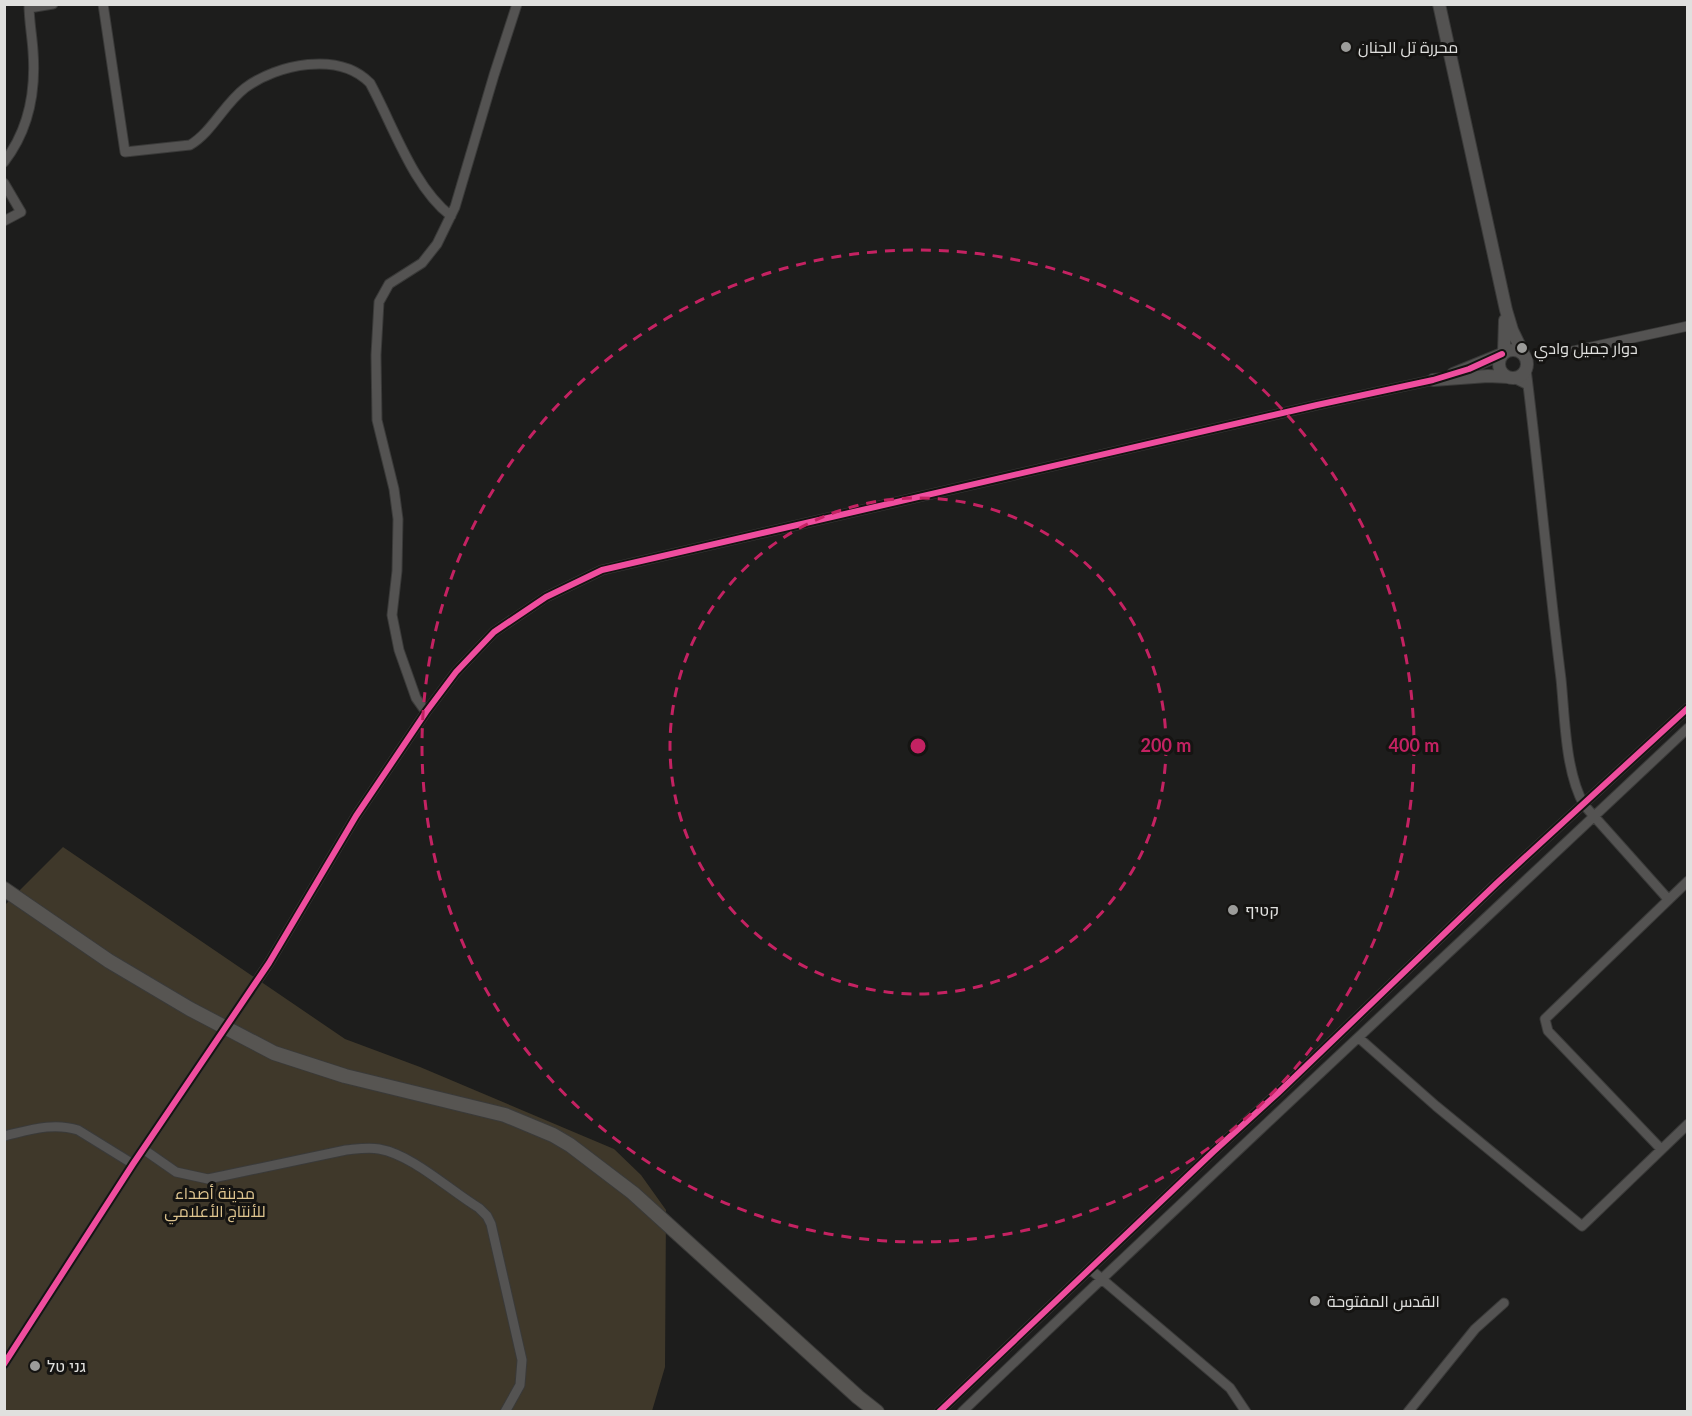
<svg xmlns="http://www.w3.org/2000/svg" width="1692" height="1416" viewBox="0 0 1692 1416" font-family="Lato,Cairo,Heebo,sans-serif">
	<style>
		.green { fill: #3f382a }
		.lines { fill: none; stroke-linecap: round; stroke-linejoin: round }
		.minor-casing { stroke: #3a3a39; stroke-width: 11 }
		.tertiary-casing { stroke: #3a3a39; stroke-width: 14 }
		.secondary-casing { stroke: #3a3a39; stroke-width: 16 }
		.minor { stroke: #545352; stroke-width: 9 }
		.tertiary { stroke: #545352; stroke-width: 12 }
		.secondary { stroke: #575552; stroke-width: 14 }
		.cycleway-casing { stroke: #151412; stroke-width: 10 }
		.cycleway { stroke: #ef4d9e; stroke-width: 6 }
		.ring { fill: none; stroke: #c42262; stroke-width: 3; stroke-dasharray: 10 8 }
		.poi-dot { fill: #9c9c9a; stroke: #151412; stroke-width: 2 }
		.labels { text-anchor: middle; stroke-width: 6; stroke-linejoin: round; paint-order: stroke }
		.poi-label { font-size: 16px; fill: #e0e0de; stroke: #151412; text-anchor: start }
		.park-label { font-size: 16px; fill: #dfc58f; stroke: #151412 }
		.centre { fill: #c42262; stroke: #151412; stroke-width: 3 }
		.ring-label { font-size: 18px; text-anchor: middle; font-weight: bold; fill: #c42262; stroke: #151412; stroke-width: 6; stroke-linejoin: round; paint-order: stroke }
	</style>
	<rect width="100%" height="100%" fill="#1d1d1c"/>
	<path class="green" d="M63,847L345,1039L420,1067L614,1149L641,1175L666,1210L665,1367L652,1411L5,1412V905Z"/>
	<g class="lines">
		<defs>
			<path id="minor" d="M103,4L125,152L190,145C212,132 224,104 245,88C277,64 339,51 370,83C393,125 413,187 451,216
				M29,8L53,4
				M4,162C29,130 36,91 33,51C32,35 29,21 29,4
				M4,183L21,212L4,221
				M1573,351L1688,326
				M1526,369C1539,472 1548,576 1561,679C1565,718 1565,771 1584,805L1668,899
				M1514,378L1528,385
				M426,712L416,698L399,650L392,615L397,571L398,519L394,489L377,420L376,355L379,302L389,284L422,263L437,244L455,207L494,75L517,4
				M1359,1038L1436,1106L1582,1226L1688,1124
				M4,1136C30,1130 53,1122 78,1130L133,1164
				M143,1149L176,1172L208,1179L346,1150C357,1149 368,1147 379,1149C413,1155 449,1190 479,1208L487,1216L491,1224L522,1360L520,1385L505,1412
				M1661,1149L1548,1031L1545,1019L1688,881
				M1090,1269L1230,1388L1246,1412
				M4,1364L133,1164L269,963L356,816L426,712L456,672L494,632L546,597L602,570L1317,405L1433,380
				M939,1412L1213,1152L1278,1093L1497,883L1688,708
				M962,1412C1202,1182 1446,956 1688,728
				M1408,1412L1475,1329L1504,1303"/>
			<path id="tertiary" d="M1439,4L1506,310L1512,330L1524,355
				M1499 364a14 14 0 1 1 28 0a14 14 0 1 1-28 0Z
				M1504,353L1505,320
				M1453,374L1502,354
				M1433,380L1488,376L1508,377"/>
			<path id="secondary" d="M4,889L109,961L190,1009L274,1053L345,1076L505,1115L553,1135L570,1145L633,1193L858,1397L877,1412"/>
		</defs>
		<use href="#minor" class="minor-casing"/>
		<use href="#tertiary" class="tertiary-casing"/>
		<use href="#secondary" class="secondary-casing"/>
		<use href="#minor" class="minor"/>
		<use href="#tertiary" class="tertiary"/>
		<use href="#secondary" class="secondary"/>
		<defs>
			<path id="cycleway" d="M4,1364L133,1164L269,963L356,816L426,712L456,672L494,632L546,597L602,570L1317,405L1433,380L1469,369L1502,354
				M939,1412L1213,1152L1278,1093L1497,883L1688,708"/>
		</defs>
		<use href="#cycleway" class="cycleway-casing"/>
		<use href="#cycleway" class="cycleway"/>
	</g>
	<g class="ring">
		<circle cx="918" cy="746" r="248"/>
		<circle cx="918" cy="746" r="496"/>
	</g>
	<g class="poi-dot">
		<circle cx="1346" cy="47" r="6"/>
		<circle cx="1522" cy="348" r="6"/>
		<circle cx="1233" cy="910" r="6"/>
		<circle cx="1315" cy="1301" r="6"/>
		<circle cx="35" cy="1366" r="6"/>
	</g>
	<g class="labels">
		<g class="poi-label">
			<text x="1358" y="53">محررة تل الجنان</text>
			<text x="1534" y="354">دوار جميل وادي</text>
			<text x="1245" y="916">קטיף</text>
			<text x="1327" y="1307">القدس المفتوحة</text>
			<text x="47" y="1372">גני טל</text>
		</g>
		<g class="park-label">
			<text x="215" y="1199">مدينة أصداء<tspan x="215" dy="18">للأنتاج الأعلامي</tspan></text>
		</g>
	</g>
	<circle cx="918" cy="746" r="9" class="centre"/>
	<g class="ring-label">
		<text x="1166" y="752">200 m</text>
		<text x="1414" y="752">400 m</text>
	</g>
	<rect width="1692" height="1416" fill="none" stroke="#e0e0de" stroke-width="12"/>
</svg>
